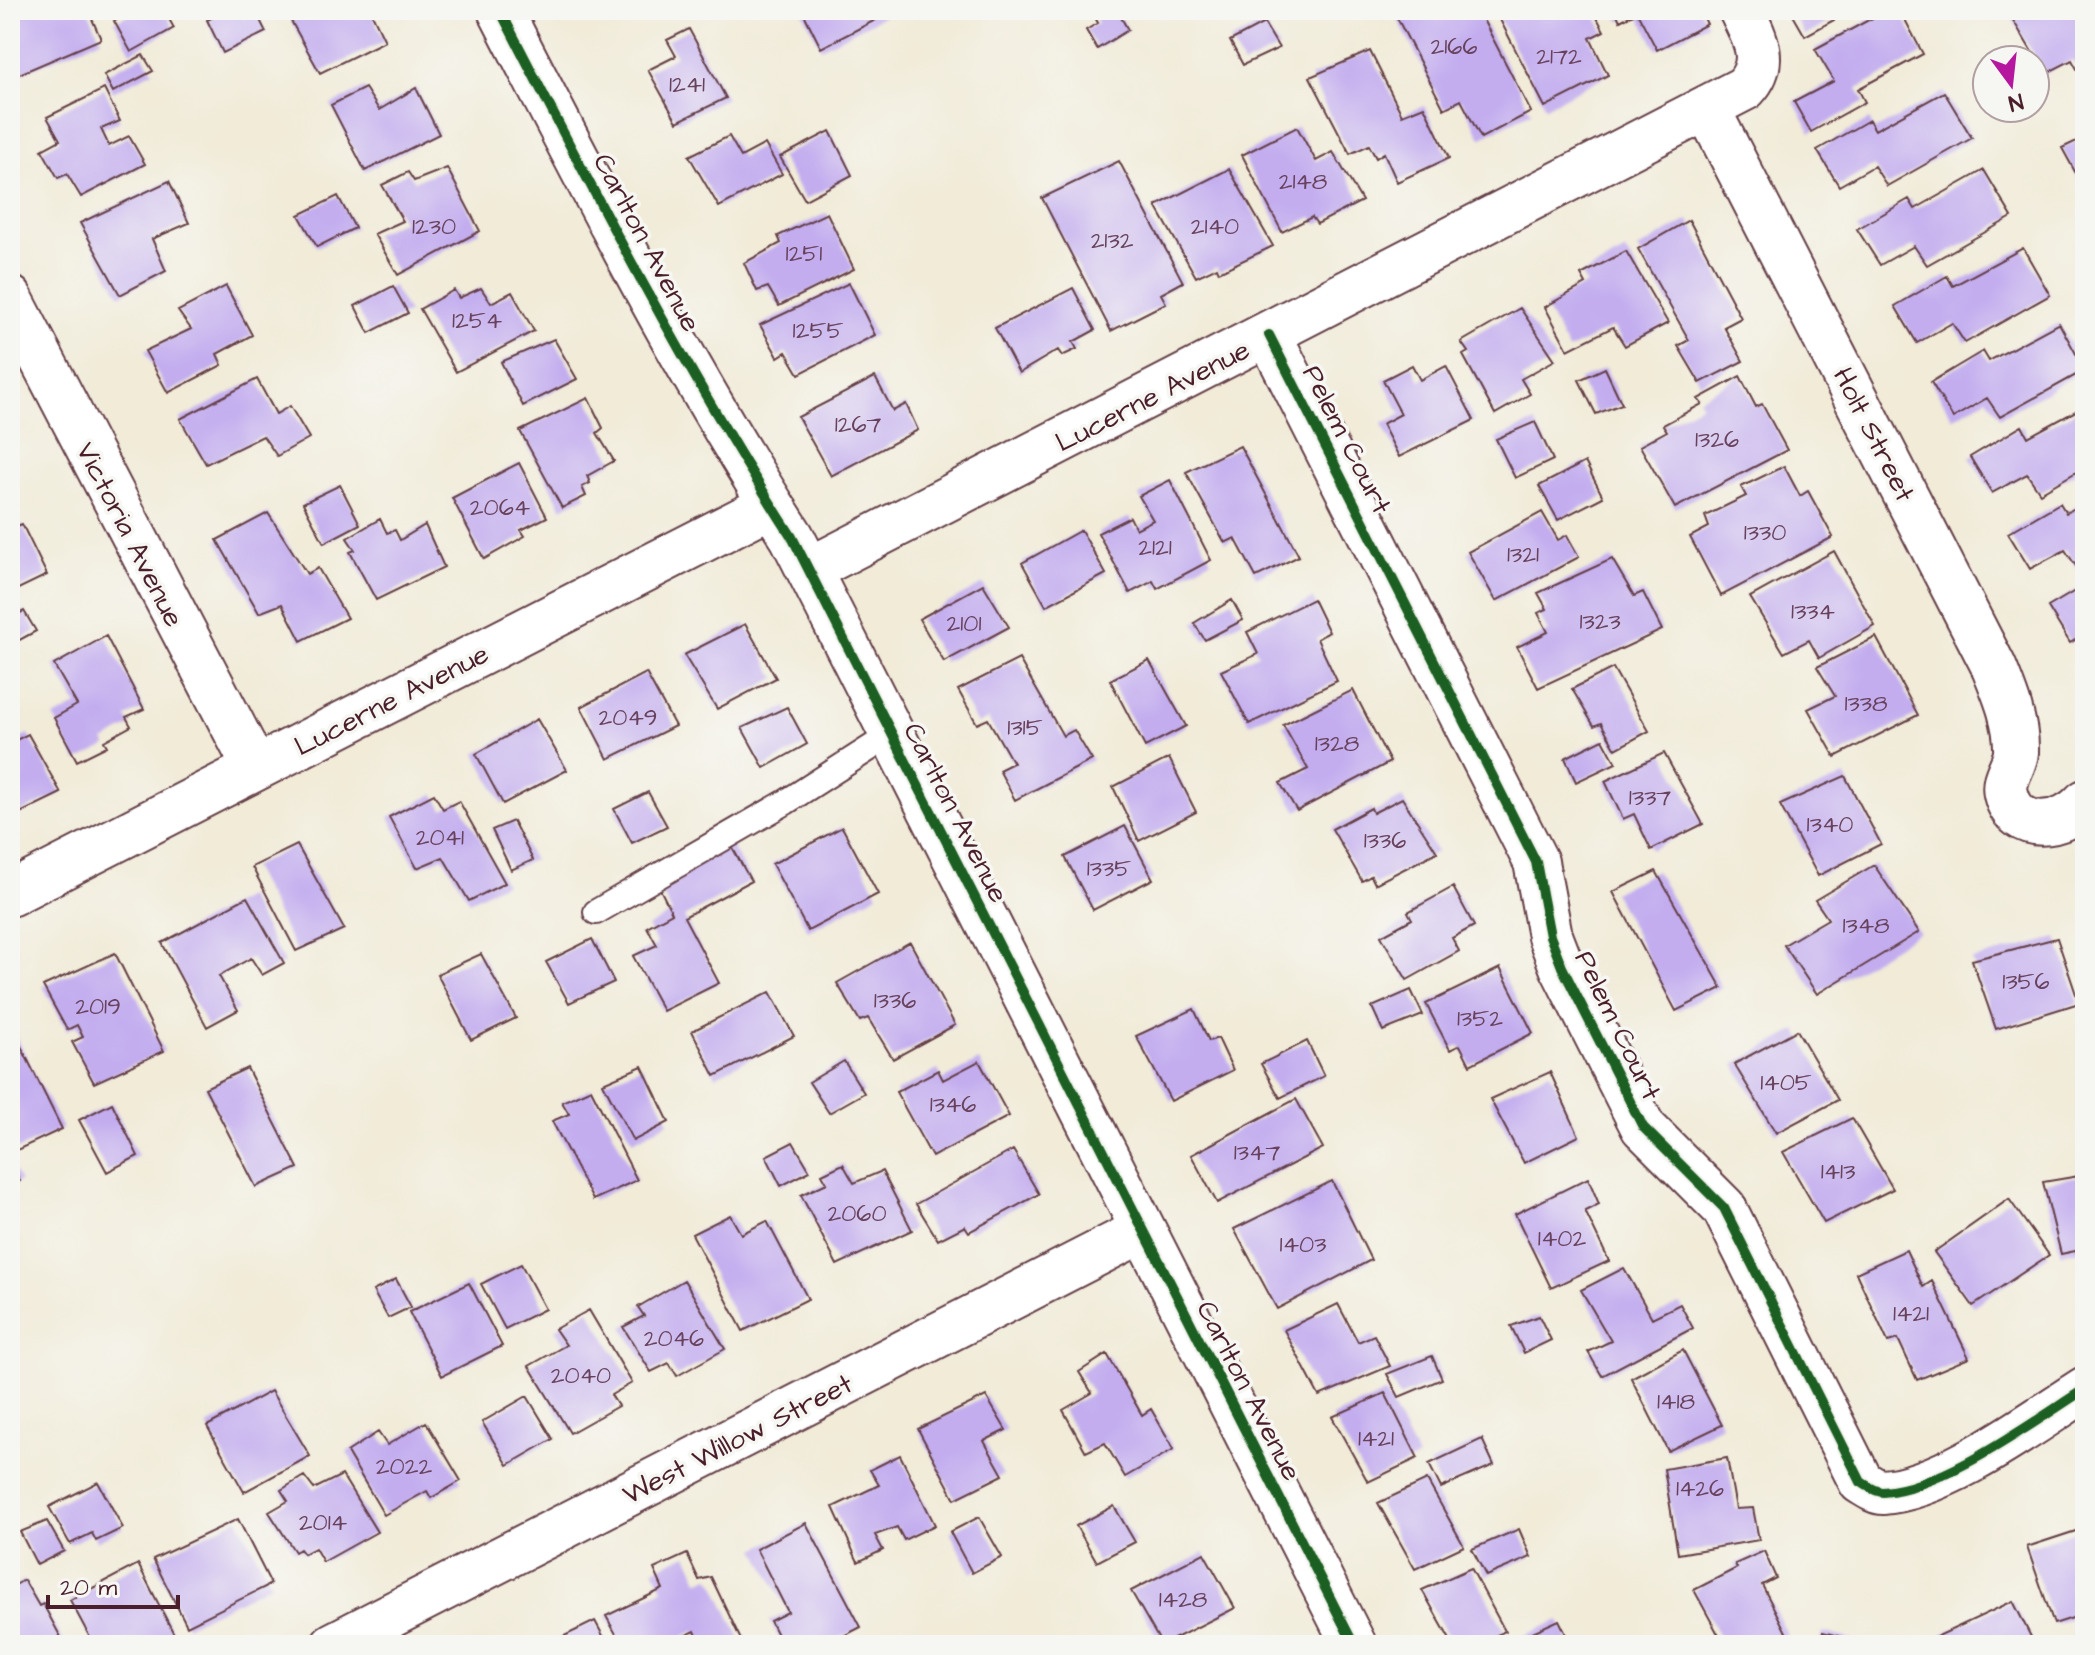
<svg xmlns="http://www.w3.org/2000/svg" width="2095" height="1655" viewBox="0 0 2095 1655" font-family="'Architects Daughter',sans-serif">
	<style>
		.building { fill: #c3adef }
		.lines { fill: none; stroke-linecap: round; stroke-linejoin: round }
		.lane-casing { stroke: #633e45; stroke-width: 28 }
		.street-casing { stroke: #633e45; stroke-width: 48 }
		.lane { stroke: #fff; stroke-width: 24 }
		.street { stroke: #fff; stroke-width: 44 }
		.cycleway-casing { stroke: #f6f6f2; stroke-width: 15 }
		.cycleway { stroke: #1b5e20; stroke-width: 10 }
		.labels { text-anchor: middle; stroke-width: 7; stroke-linejoin: round; paint-order: stroke }
		.number-label { font-size: 24px; fill: #68425c }
		.street-label { font-size: 28px; fill: #4a1f2b; stroke: #f6f6f2 }
	</style>
	<rect width="100%" height="100%" fill="#f6f6f2"/>
	<filter id="ink" filterUnits="userSpaceOnUse"><feTurbulence type="fractalNoise" baseFrequency=".0125" numOctaves="2"/><feDisplacementMap in="SourceGraphic" scale="16" xChannelSelector="R" yChannelSelector="G"/><feConvolveMatrix kernelMatrix="1 2 1 2 8 2 1 2 1" color-interpolation-filters="sRGB"/></filter>
	<filter id="wash" filterUnits="userSpaceOnUse"><feTurbulence type="fractalNoise" baseFrequency=".006" numOctaves="4" result="noise"/><feDisplacementMap in="SourceGraphic" scale="32" xChannelSelector="R" yChannelSelector="G"/><feGaussianBlur stdDeviation="1.8" result="paint"/><feColorMatrix in="noise" values="0 0 0 0 0 0 0 0 0 0 0 0 0 0 0 0 0 1.4 0 .05"/><feComposite in="paint" operator="in"/></filter>
	<g filter="url(#wash)">
		<rect width="100%" height="100%" fill="#f1ebd8"/>
		<g id="blocks">
			<path class="building" d="M17,10H88L101,39L10,78V13Z
				M138,10H164L174,28L131,52L114,21Z
				M228,10H255L266,32L223,53L207,20Z
				M291,10H370L385,41L320,73L286,12Z
				M802,10H895L821,48Z
				M1096,10H1117L1128,30L1097,49L1086,30L1098,23L1092,12Z
				M1393,10H1478L1531,112L1481,138L1461,100L1444,109Z
				M1495,10H1593L1604,31L1590,38L1608,75L1545,107Z
				M1615,10H1700L1707,24L1657,50L1637,12L1620,21Z
				M1790,10H1852L1805,36Z
				M1887,10H1900L1923,54L1858,89L1865,102L1811,132L1794,102L1834,81L1815,49Z
				M2007,10H2085V74L2081,76L2072,60L2045,74Z
				M1264,23L1279,48L1243,65L1230,41Z
				M689,29L726,98L677,122L648,70L676,56L667,40Z
				M1370,51L1402,115L1424,106L1449,158L1397,182L1384,153L1376,158L1369,145L1350,154L1310,77Z
				M143,55L153,71L113,92L104,75Z
				M365,88L379,110L416,88L439,134L365,171L331,105Z
				M104,89L120,121L101,129L109,146L129,136L145,164L81,197L67,174L58,178L42,150L60,140L47,117Z
				M1944,92L1972,138L1887,186L1874,166L1839,186L1817,150L1869,120L1875,130Z
				M1297,127L1316,161L1333,152L1362,201L1317,224L1312,217L1282,232L1242,155Z
				M830,131L852,175L805,200L780,157Z
				M729,136L741,157L765,144L782,174L719,207L689,156Z
				M2085,137V190L2062,148Z
				M1119,161L1183,282L1161,294L1166,303L1111,331L1042,198Z
				M447,168L480,231L398,275L374,234L403,221L382,185L408,172L414,181Z
				M1229,169L1273,246L1219,272L1217,267L1196,277L1156,206Z
				M1984,170L2012,217L1927,265L1914,246L1880,265L1857,229L1909,199L1915,209Z
				M169,181L189,223L152,239L166,271L120,295L80,223Z
				M338,196L355,228L317,247L299,215Z
				M827,213L854,269L779,306L768,287L757,291L744,263L781,243L778,236Z
				M1689,220L1741,318L1724,327L1743,361L1700,383L1678,346L1689,340L1638,249Z
				M2023,248L2050,295L1965,343L1952,323L1917,343L1895,306L1947,276L1953,286Z
				M1626,251L1668,323L1625,346L1613,327L1568,350L1545,307L1586,284L1581,275Z
				M849,283L875,335L799,374L786,352L778,357L760,325Z
				M226,286L252,335L217,354L222,365L168,393L145,351L191,329L178,311Z
				M393,286L408,313L369,333L355,306Z
				M481,288L491,303L512,292L534,331L456,372L420,309L454,290L459,298Z
				M1073,288L1095,330L1073,342L1077,349L1062,356L1058,350L1019,373L995,328Z
				M1520,308L1555,360L1521,379L1530,394L1495,414L1463,355L1468,352L1461,342Z
				M2059,323L2085,370L2000,417L1987,398L1953,418L1931,382L1983,351L1989,361Z
				M554,339L577,379L523,406L501,362Z
				M1412,365L1420,380L1446,366L1474,420L1399,457L1382,424L1401,414L1383,380Z
				M1605,368L1622,404L1596,414L1579,380Z
				M1740,376L1756,407L1762,404L1787,450L1675,508L1640,446L1667,431L1663,425L1702,404L1698,399Z
				M875,377L893,411L906,404L918,430L831,476L798,417Z
				M257,379L276,414L290,406L309,438L277,456L263,436L206,464L180,419Z
				M588,398L603,428L597,433L614,461L587,476L590,483L582,487L586,496L562,508L520,431Z
				M2085,406V467L2040,493L2027,474L1992,493L1970,457L2022,426L2028,437Z
				M1535,422L1553,460L1515,478L1496,439Z
				M1240,446L1299,556L1256,577L1235,538L1225,543L1186,472Z
				M1585,462L1603,497L1558,520L1539,486Z
				M519,463L547,517L521,530L525,536L484,559L452,498Z
				M1784,466L1800,496L1808,491L1833,537L1721,596L1690,537L1709,527L1705,516L1746,496L1741,487Z
				M1170,480L1211,560L1157,589L1153,581L1130,593L1098,533L1130,517L1136,529L1153,520L1139,496Z
				M340,485L360,524L324,543L303,503Z
				M2085,502V565L2078,569L2065,550L2030,569L2008,533L2060,503L2066,513Z
				M1542,512L1558,540L1567,535L1579,557L1496,601L1468,552Z
				M268,513L307,574L318,568L347,618L301,641L282,604L259,613L217,540Z
				M380,519L387,533L395,530L400,540L425,525L444,567L376,600L350,552L355,550L347,538Z
				M10,521L14,527L22,524L47,575L10,593Z
				M1081,530L1106,574L1046,606L1022,563Z
				M1834,551L1875,626L1819,658L1809,640L1784,653L1750,597Z
				M1612,559L1634,596L1643,592L1662,630L1538,688L1517,647L1548,632L1538,613L1547,609L1538,593Z
				M983,584L1009,627L944,662L919,619Z
				M2085,585V634L2070,643L2048,607Z
				M1313,599L1329,632L1317,639L1337,681L1249,724L1221,671L1258,654L1247,632Z
				M1232,600L1243,620L1205,640L1194,623Z
				M24,611L36,631L14,643L10,618Z
				M745,624L776,678L717,709L684,655Z
				M106,636L144,709L126,717L131,726L104,741L107,746L77,761L54,718L77,705L54,665Z
				M1876,637L1918,715L1835,757L1808,709L1835,696L1817,667Z
				M1019,659L1063,736L1074,730L1092,760L1015,800L999,770L1013,763L988,719L977,724L958,690Z
				M1149,660L1186,726L1145,747L1110,680Z
				M1613,668L1649,731L1616,749L1601,723L1594,726L1572,689Z
				M646,673L675,726L608,759L581,707Z
				M1353,690L1390,762L1297,811L1280,783L1308,769L1283,725Z
				M787,707L807,744L764,768L742,728Z
				M537,719L567,770L503,804L476,754Z
				M28,734L61,793L10,818V743Z
				M1603,739L1616,763L1576,782L1565,758Z
				M1664,753L1703,824L1651,850L1634,814L1623,819L1605,781Z
				M1169,758L1196,812L1139,841L1113,787Z
				M1845,776L1881,844L1818,876L1780,805Z
				M648,792L667,826L632,843L614,809Z
				M434,794L443,809L459,801L505,883L469,901L443,857L417,868L389,817Z
				M1402,798L1437,852L1375,884L1371,876L1362,881L1332,829L1371,808L1373,813Z
				M513,821L533,860L511,870L492,830Z
				M1125,826L1153,879L1093,910L1065,857Z
				M842,827L878,894L808,931L772,864Z
				M297,845L344,929L296,951L252,867Z
				M731,845L751,881L684,917L719,983L663,1011L633,956L657,945L647,927L672,913L657,883Z
				M1874,865L1919,932L1817,994L1784,945L1828,919L1815,900Z
				M1656,871L1722,988L1676,1011L1613,892Z
				M1453,887L1474,926L1452,938L1459,951L1407,980L1381,936L1412,919L1408,912Z
				M247,897L284,963L262,975L251,958L219,976L238,1010L207,1027L162,943Z
				M2057,938L2079,1003L1996,1029L1972,960Z
				M592,939L614,982L569,1003L546,962Z
				M910,942L955,1025L893,1059L868,1018L860,1021L837,983Z
				M115,953L164,1051L94,1083L72,1042L83,1037L77,1025L67,1030L43,986Z
				M481,954L516,1018L471,1040L437,974Z
				M1500,968L1533,1033L1470,1065L1460,1045L1450,1050L1426,1004Z
				M1411,990L1423,1015L1383,1031L1372,1007Z
				M770,992L794,1036L715,1076L692,1031Z
				M1194,1009L1209,1041L1218,1038L1233,1070L1171,1101L1136,1036Z
				M10,1024L62,1129L17,1150L10,1136Z
				M1797,1030L1838,1100L1776,1133L1734,1064Z
				M1307,1041L1324,1076L1280,1098L1261,1064Z
				M844,1061L864,1093L829,1113L809,1082Z
				M979,1061L1009,1116L932,1157L896,1092L938,1070L943,1080Z
				M642,1066L669,1122L633,1141L603,1083Z
				M247,1068L298,1168L256,1187L205,1088Z
				M1550,1072L1579,1136L1524,1163L1490,1099Z
				M591,1089L637,1180L593,1200L552,1121L569,1114L562,1102Z
				M1296,1099L1323,1148L1217,1203L1191,1155Z
				M112,1103L138,1156L107,1172L79,1120Z
				M1852,1118L1893,1189L1824,1223L1783,1152Z
				M793,1142L810,1171L781,1186L766,1156Z
				M1013,1150L1039,1194L969,1232L965,1226L938,1240L916,1204Z
				M10,1163L20,1181L10,1187Z
				M843,1164L854,1183L882,1171L912,1230L837,1265L801,1195L827,1183L822,1174Z
				M2085,1175V1249L2061,1254L2043,1182Z
				M1588,1178L1599,1204L1585,1211L1609,1261L1551,1288L1515,1214Z
				M1332,1181L1371,1260L1277,1309L1234,1229Z
				M2009,1199L2049,1255L1973,1306L1934,1252Z
				M730,1215L741,1234L767,1221L808,1299L743,1331L692,1234Z
				M1906,1250L1923,1287L1932,1281L1969,1358L1917,1380L1898,1339L1888,1342L1856,1273Z
				M521,1264L545,1309L505,1329L481,1284Z
				M1624,1268L1652,1318L1680,1304L1693,1328L1602,1376L1588,1352L1611,1341L1581,1290Z
				M396,1279L411,1307L388,1318L373,1291Z
				M684,1280L725,1349L677,1376L669,1363L651,1372L623,1327L644,1316L638,1307Z
				M469,1283L502,1346L442,1376L409,1312Z
				M1338,1304L1358,1342L1374,1335L1390,1366L1319,1396L1284,1330Z
				M589,1310L632,1383L611,1395L618,1406L570,1433L529,1366L566,1345L555,1329Z
				M1539,1316L1551,1340L1524,1353L1511,1326Z
				M1683,1350L1722,1425L1668,1451L1631,1378Z
				M1107,1354L1142,1415L1151,1409L1174,1449L1125,1477L1105,1443L1086,1452L1063,1410L1092,1393L1079,1372Z
				M1432,1356L1442,1379L1399,1397L1387,1374Z
				M271,1391L310,1456L244,1492L207,1426Z
				M1385,1393L1418,1458L1368,1482L1332,1417Z
				M527,1396L553,1439L508,1465L482,1422Z
				M986,1396L1006,1430L984,1441L1003,1475L955,1499L918,1429Z
				M426,1422L461,1481L431,1498L427,1491L384,1515L347,1452L378,1432L387,1445Z
				M1482,1439L1494,1465L1441,1488L1429,1464Z
				M900,1455L935,1525L904,1540L897,1527L875,1535L883,1550L858,1562L833,1507L879,1485L870,1470Z
				M1727,1458L1736,1509L1753,1508L1759,1540L1678,1554L1664,1469Z
				M342,1475L377,1532L323,1562L315,1548L304,1554L300,1549L295,1552L269,1512L288,1501L281,1490L304,1476L314,1489Z
				M1427,1480L1464,1546L1415,1569L1378,1503Z
				M98,1482L123,1528L96,1541L92,1533L70,1544L49,1507Z
				M1114,1506L1135,1542L1097,1562L1076,1526Z
				M979,1517L1002,1557L972,1573L950,1532Z
				M238,1519L271,1584L187,1626L153,1559Z
				M47,1521L64,1551L37,1565L20,1532Z
				M806,1523L861,1627L826,1645H782L770,1621L788,1612L756,1549Z
				M2085,1528V1614L2054,1624L2027,1547Z
				M1519,1529L1531,1557L1486,1576L1472,1549Z
				M1764,1551L1776,1578L1762,1585L1788,1636L1769,1645H1724L1694,1590L1737,1568L1735,1564Z
				M1204,1553L1235,1608L1162,1645L1131,1591Z
				M687,1554L699,1580L711,1577L742,1642L701,1645L695,1631L664,1645H622L606,1616L663,1589L654,1569Z
				M138,1564L174,1634L151,1645H94L70,1600Z
				M1471,1568L1505,1631L1478,1645H1453L1422,1590Z
				M24,1580L39,1606L43,1604L65,1645H10V1588Z
				M2013,1601L2035,1645H1940L1936,1637Z
				M1559,1620L1569,1640L1557,1645H1521L1517,1639Z
				M595,1621L608,1645H546Z
				M1823,1632L1868,1644V1645H1820Z"/>
		</g>
	</g>
	<g filter="url(#ink)">
		<use href="#blocks" fill-opacity="0" stroke="#633e45" stroke-width="2"/>
		<g class="lines">
			<defs>
				<path id="lane" d="M596,912L786,802L892,734"/>
				<path id="street" d="M500,10C592,189 683,368 792,537L1354,1645
					M1707,108L1994,667C2005,694 2017,723 2016,752C2015,766 2002,778 2006,794C2016,835 2064,827 2085,802
					M10,298L255,768
					M1269,335L1536,862L1550,936L1562,967L1643,1127L1724,1208L1861,1482C1868,1486 1876,1492 1883,1492C1945,1488 2033,1422 2085,1389
					M809,570L1745,88C1769,62 1755,38 1741,10
					M10,894L771,505
					M333,1645L1141,1231"/>
			</defs>
			<use href="#lane" class="lane-casing"/>
			<use href="#street" class="street-casing"/>
			<use href="#lane" class="lane"/>
			<use href="#street" class="street"/>
			<defs>
				<path id="cycleway" d="M500,10C592,189 683,368 792,537L1354,1645
					M1269,335L1536,862L1550,936L1562,967L1643,1127L1724,1208L1861,1482C1868,1486 1876,1492 1883,1492C1945,1488 2033,1422 2085,1389"/>
			</defs>
			<use href="#cycleway" class="cycleway-casing"/>
			<use href="#cycleway" class="cycleway"/>
		</g>
	</g>
	<g class="labels">
		<g class="number-label">
			<text x="1454" y="54">2166</text>
			<text x="1559" y="64">2172</text>
			<text x="687" y="92">1241</text>
			<text x="1303" y="189">2148</text>
			<text x="434" y="234">1230</text>
			<text x="1215" y="234">2140</text>
			<text x="1112" y="248">2132</text>
			<text x="804" y="261">1251</text>
			<text x="477" y="328">1254</text>
			<text x="818" y="338">1255</text>
			<text x="858" y="432">1267</text>
			<text x="1717" y="447">1326</text>
			<text x="500" y="515">2064</text>
			<text x="1765" y="540">1330</text>
			<text x="1155" y="555">2121</text>
			<text x="1523" y="562">1321</text>
			<text x="1813" y="619">1334</text>
			<text x="1600" y="629">1323</text>
			<text x="964" y="631">2101</text>
			<text x="1866" y="711">1338</text>
			<text x="628" y="725">2049</text>
			<text x="1025" y="735">1315</text>
			<text x="1337" y="751">1328</text>
			<text x="1650" y="805">1337</text>
			<text x="1830" y="832">1340</text>
			<text x="440" y="845">2041</text>
			<text x="1385" y="848">1336</text>
			<text x="1109" y="876">1335</text>
			<text x="1866" y="933">1348</text>
			<text x="2026" y="989">1356</text>
			<text x="895" y="1008">1336</text>
			<text x="98" y="1014">2019</text>
			<text x="1480" y="1026">1352</text>
			<text x="1786" y="1090">1405</text>
			<text x="953" y="1112">1346</text>
			<text x="1257" y="1160">1347</text>
			<text x="1838" y="1179">1413</text>
			<text x="857" y="1221">2060</text>
			<text x="1562" y="1246">1402</text>
			<text x="1303" y="1252">1403</text>
			<text x="1911" y="1321">1421</text>
			<text x="674" y="1346">2046</text>
			<text x="581" y="1383">2040</text>
			<text x="1676" y="1409">1418</text>
			<text x="1376" y="1446">1421</text>
			<text x="404" y="1474">2022</text>
			<text x="1700" y="1496">1426</text>
			<text x="323" y="1530">2014</text>
			<text x="1183" y="1607">1428</text>
		</g>
		<g class="street-label">
			<text transform="translate(648 242) rotate(62)" y="10">Carlton Avenue</text>
			<text transform="translate(1152 395) rotate(-27)" y="10">Lucerne Avenue</text>
			<text transform="translate(1875 434) rotate(63)" y="10">Holt Street</text>
			<text transform="translate(1348 439) rotate(63)" y="10">Pelem Court</text>
			<text transform="translate(131 534) rotate(63)" y="10">Victoria Avenue</text>
			<text transform="translate(391 699) rotate(-27)" y="10">Lucerne Avenue</text>
			<text transform="translate(957 812) rotate(63)" y="10">Carlton Avenue</text>
			<text transform="translate(1619 1025) rotate(64)" y="10">Pelem Court</text>
			<text transform="translate(1250 1390) rotate(63)" y="10">Carlton Avenue</text>
			<text transform="translate(737 1438) rotate(-27)" y="10">West Willow Street</text>
		</g>
	</g>
	<rect width="2095" height="1655" fill="none" stroke="#f6f6f2" stroke-width="40"/>
	<g transform="translate(2011 84) rotate(165)"><circle r="38" fill="#f6f6f2" stroke="#b1a0a2" stroke-width="2"/>
	<path d="M0-6L14 30L0 20L-14 30Z" fill="#b5179e"/>
	<text y="-12" font-size="22" font-weight="bold" text-anchor="middle" fill="#4a1f2b">N</text>
	</g>
	<path d="M48 1595v12h130v-12" fill="none" stroke="#4a1f2b" stroke-width="4"/>
	<text x="60" y="1595" font-size="24" fill="#4a1f2b" stroke="#f6f6f2" stroke-width="6" paint-order="stroke">20 m</text>
</svg>
